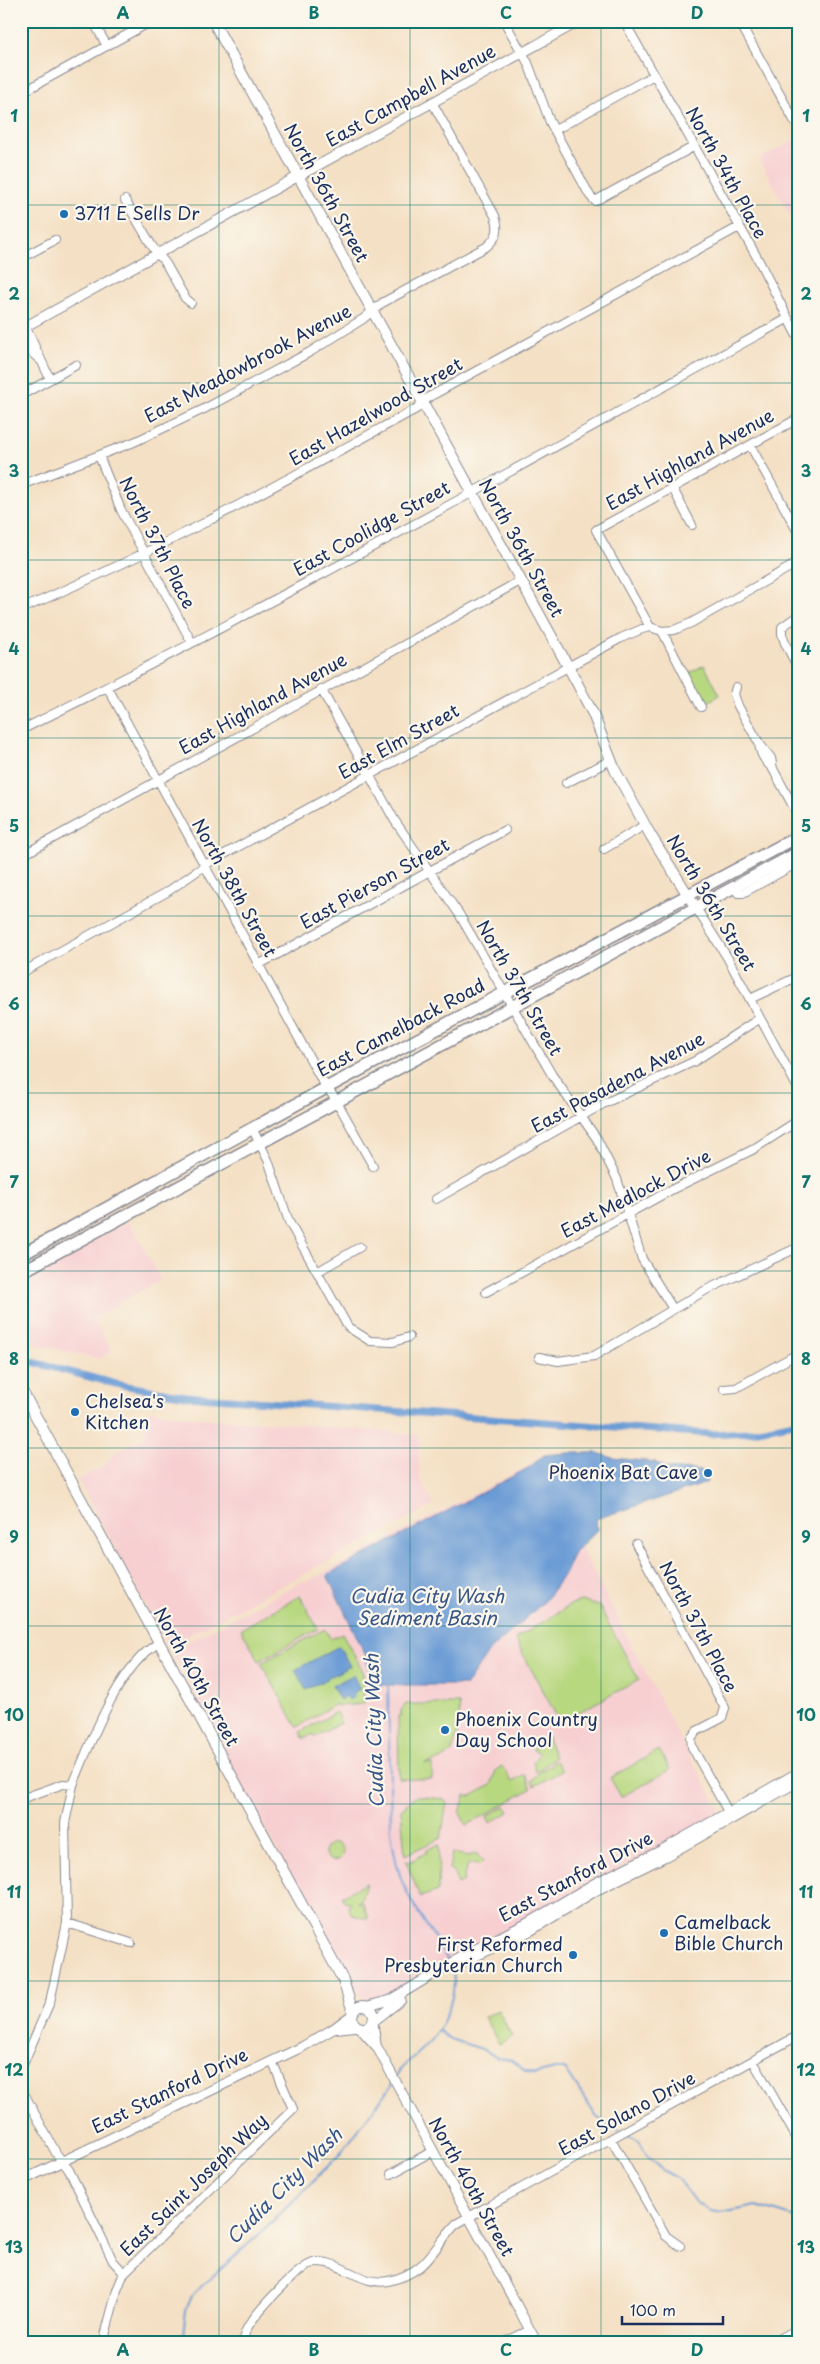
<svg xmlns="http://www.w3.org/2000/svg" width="820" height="2364" viewBox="0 0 820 2364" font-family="'Playpen Sans',sans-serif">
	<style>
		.built { fill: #f7cfd1 }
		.green { fill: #b8d880; stroke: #6a846f }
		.water { fill: #6c9cd5; stroke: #44669a }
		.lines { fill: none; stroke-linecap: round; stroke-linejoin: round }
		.stream { stroke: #6c9cd5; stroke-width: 2 }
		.canal { stroke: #6c9cd5; stroke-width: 7 }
		.minor-casing { stroke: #888891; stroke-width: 10 }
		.tertiary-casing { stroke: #888891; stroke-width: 11 }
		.secondary-casing { stroke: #888891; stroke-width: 12 }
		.primary-casing { stroke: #888891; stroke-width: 14 }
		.minor { stroke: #fff; stroke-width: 8 }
		.tertiary { stroke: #fff; stroke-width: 9 }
		.secondary { stroke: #fff; stroke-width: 10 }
		.primary { stroke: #fff; stroke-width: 11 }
		.grid { fill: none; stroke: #0f766e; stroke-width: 1; stroke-opacity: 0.55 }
		.poi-dot { fill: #1f6fb2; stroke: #fbf7ec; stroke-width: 2 }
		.labels { text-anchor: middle; stroke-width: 4.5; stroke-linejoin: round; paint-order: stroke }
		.street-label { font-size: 18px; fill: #1b2f5e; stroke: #fbf7ec }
		.poi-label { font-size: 18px; fill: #1b2f5e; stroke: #fbf7ec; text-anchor: start }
		.water-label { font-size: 19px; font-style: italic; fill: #375588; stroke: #fbf7ec }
		.neatline { fill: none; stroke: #0f766e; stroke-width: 2 }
		.grid-label { font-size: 16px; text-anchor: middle; font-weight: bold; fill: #0f766e }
	</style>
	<rect width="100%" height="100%" fill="#fbf7ec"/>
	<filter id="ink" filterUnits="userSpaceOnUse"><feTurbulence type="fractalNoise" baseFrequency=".02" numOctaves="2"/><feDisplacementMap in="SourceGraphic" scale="10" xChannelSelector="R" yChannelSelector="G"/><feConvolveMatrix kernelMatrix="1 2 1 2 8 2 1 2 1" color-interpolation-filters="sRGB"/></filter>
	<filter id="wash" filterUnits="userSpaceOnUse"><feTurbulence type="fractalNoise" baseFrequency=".0096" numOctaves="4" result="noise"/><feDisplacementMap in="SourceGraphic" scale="20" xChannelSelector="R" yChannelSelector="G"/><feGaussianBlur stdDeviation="1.12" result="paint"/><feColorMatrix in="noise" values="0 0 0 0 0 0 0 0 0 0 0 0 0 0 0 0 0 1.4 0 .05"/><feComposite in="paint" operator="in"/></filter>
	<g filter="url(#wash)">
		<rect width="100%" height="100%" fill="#f4e0c4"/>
		<path class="built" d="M799,138V231L759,159Z
			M129,1221L161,1280L93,1318L112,1352L99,1359L21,1341V1280Z
			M150,1410L198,1418L313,1425L419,1435V1476L434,1505L168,1646L78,1480L102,1467L117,1452L144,1437Z
			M536,1462L693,1763L720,1809L717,1814L660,1847L516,1925L479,1943L381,2001L366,2002L355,1989L268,1834L171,1651L303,1581L306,1582Z"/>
		<path class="green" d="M704,665L720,695L704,704L688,674Z
			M300,1596L318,1629L259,1661L241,1629Z
			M581,1601L599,1606L639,1680L564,1720L558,1719L515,1639L572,1604Z
			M325,1629L331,1639L342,1633L363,1671L364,1704L337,1706L336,1704L297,1727L261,1663Z
			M406,1704H459L460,1724L452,1752L441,1760L425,1764H432V1779H399L398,1716L401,1715V1710Z
			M336,1712L341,1723L315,1737L313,1734L304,1739L300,1732Z
			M547,1736L555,1758L536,1772L533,1762L539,1754L533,1750L536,1743Z
			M659,1750L670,1770L621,1797L610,1778Z
			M556,1761L562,1771L534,1786L531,1781L538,1773Z
			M502,1766L512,1782L525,1775L531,1789L467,1825L460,1813L465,1795L471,1796L491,1785L496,1770Z
			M416,1796L444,1799L447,1802L441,1838L405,1855L401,1809Z
			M505,1806L509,1812L490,1823L487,1816Z
			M325 1852a9 9 0 1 1 18 0a9 9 0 1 1-18 0Z
			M439,1844L438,1891L420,1897L406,1861L410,1862L427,1852V1850Z
			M452,1853L469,1856L476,1853L483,1862L480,1865L474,1863L468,1865L463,1878L464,1881L458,1884L452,1870L449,1869Z
			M366,1883L361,1900L357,1902L363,1903L368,1919L352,1915L348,1907L350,1902L344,1901L342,1896Z
			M498,2010L512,2036L499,2044L484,2017Z"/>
		<path class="water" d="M567,1453H598L613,1458L655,1462L665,1468L704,1471L707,1483L596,1519L597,1530L574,1552L565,1573L545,1601L489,1651L466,1685H373L366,1656L327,1575L530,1467L544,1455Z
			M339,1646L350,1666L306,1690L295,1670Z
			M353,1675L360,1689L353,1693L354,1697L349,1700L347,1696L340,1700L332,1686Z"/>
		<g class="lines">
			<path class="stream" d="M388,1683L391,1831C394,1852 397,1873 407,1892C418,1916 435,1935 447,1959
				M438,2030L450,2039L485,2050L497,2058L512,2060L525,2071L535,2074L555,2069H565L598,2119L620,2132
				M396,2077L399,2071C410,2059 425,2048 435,2035C447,2018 457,1991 453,1972
				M624,2134L639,2141L647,2156L662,2170L677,2178L695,2202L711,2211L722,2213L756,2206L799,2219
				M182,2343C185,2326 183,2308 194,2293L265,2229L341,2153L393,2083"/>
			<path class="canal" d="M21,1359L116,1384L186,1396L711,1434L748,1432L799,1422"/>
		</g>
	</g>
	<g filter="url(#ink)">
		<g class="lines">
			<defs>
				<path id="minor" d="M93,21L107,46
					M504,21L528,63L550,122L590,196L595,201L693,147
					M624,21L759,261L799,340
					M739,21L799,129
					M21,93L152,21
					M555,130L654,75
					M125,200L152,246L166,264L185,298L191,303
					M21,258L55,240
					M21,317L50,379
					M21,333L31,352L40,360
					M25,393L76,365
					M750,445L799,534
					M99,456L121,510L192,643
					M21,485L134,442L204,409L310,352L363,319L382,303L486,247C497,238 500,230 495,216L432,102
					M672,487L692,525
					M21,609C158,552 286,480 416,409L429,397L739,227
					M799,615L782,627V634L785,643L799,670
					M650,627L596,530L799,418
					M662,631L701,707
					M736,687L734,694L738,706L759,743L771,758L773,769L799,817
					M108,688L321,1079L336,1100L373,1166
					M321,689L395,821L459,914L552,1075L597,1139L617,1179L642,1259L673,1309
					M21,730C281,602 533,458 787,319
					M759,743C760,755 765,761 773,769
					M566,783L611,760
					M604,849L645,825
					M21,856L520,581
					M734,887L738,893H743L799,862
					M696,908L727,957L799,1090
					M21,961L26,970
					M258,965L505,830
					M21,973L167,892L210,862L621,638L642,629L650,627L662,631L674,630L691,623L799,562
					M750,999L799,976
					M252,1128L268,1160L289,1222L348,1327L370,1341L393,1342L409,1337
					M436,1199L603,1104L695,1061L760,1018
					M317,1272L360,1247
					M486,1292L671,1190L752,1150L799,1120
					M539,1357L558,1361L594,1356L706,1290L799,1247
					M724,1389L736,1388L799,1353
					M636,1544L725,1708L722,1718L697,1731L691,1738L692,1747L731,1817
					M21,1799L63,1784L73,1785C90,1744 119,1664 159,1643
					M67,1923L131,1943
					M753,2061L799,2142
					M21,2069L50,2002L67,1923L65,1823L73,1785
					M21,2088L56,2153L69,2170L113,2261L124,2273
					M611,2139L666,2236L680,2246
					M391,2174L433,2151
					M103,2343L117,2290L124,2273L293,2109L272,2061
					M242,2343C244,2336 245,2331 249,2325C258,2311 302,2261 318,2262C343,2262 362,2286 388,2281C427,2273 432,2249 456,2224L799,2035
					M503,2343L530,2330
					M772,2343L799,2328"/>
				<path id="tertiary" d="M21,329L580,21
					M463,1962L530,1931L597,1890L666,1856L799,1781
					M368,2006L391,2000L468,1953L526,1924L595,1883L662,1850L799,1772
					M374,2021L401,2000
					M373,2023L376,2044
					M359,2027L377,2047L537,2343
					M333,2029L357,2026
					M21,2181L302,2047L333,2029L353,2014"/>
				<path id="secondary" d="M213,21L575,679L593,714L615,770L651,836L696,908
					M21,1389L343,1980L353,2012
					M352 2017a11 11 0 1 1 22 0a11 11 0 1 1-22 0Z"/>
				<path id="primary" d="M21,1255L328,1087L799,836
					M21,1272L799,852"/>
			</defs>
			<use href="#minor" class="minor-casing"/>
			<use href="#tertiary" class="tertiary-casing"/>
			<use href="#secondary" class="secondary-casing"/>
			<use href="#primary" class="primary-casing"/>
			<use href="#minor" class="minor"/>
			<use href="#tertiary" class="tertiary"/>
			<use href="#secondary" class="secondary"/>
			<use href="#primary" class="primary"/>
		</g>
	</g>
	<path class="grid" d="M219,21V2343M410,21V2343M601,21V2343M21,205H799M21,383H799M21,560H799M21,738H799M21,916H799M21,1093H799M21,1271H799M21,1448H799M21,1626H799M21,1804H799M21,1981H799M21,2159H799"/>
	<g class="poi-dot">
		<circle cx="64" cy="214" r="5"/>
		<circle cx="75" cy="1412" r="5"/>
		<circle cx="708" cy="1473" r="5"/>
		<circle cx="445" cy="1730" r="5"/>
		<circle cx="664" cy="1933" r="5"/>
		<circle cx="573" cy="1955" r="5"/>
	</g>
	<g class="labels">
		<g class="street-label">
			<text transform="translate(411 96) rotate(-29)" y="6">East Campbell Avenue</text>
			<text transform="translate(726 173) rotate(61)" y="6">North 34th Place</text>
			<text transform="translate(326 193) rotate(61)" y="6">North 36th Street</text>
			<text transform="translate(248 364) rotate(-28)" y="6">East Meadowbrook Avenue</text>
			<text transform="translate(376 412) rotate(-30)" y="6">East Hazelwood Street</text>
			<text transform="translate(690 460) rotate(-29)" y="6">East Highland Avenue</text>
			<text transform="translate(372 529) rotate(-29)" y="6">East Coolidge Street</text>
			<text transform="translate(157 543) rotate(63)" y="6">North 37th Place</text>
			<text transform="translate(521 548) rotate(61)" y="6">North 36th Street</text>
			<text transform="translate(263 704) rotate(-29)" y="6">East Highland Avenue</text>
			<text transform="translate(399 742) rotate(-29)" y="6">East Elm Street</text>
			<text transform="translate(375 884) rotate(-29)" y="6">East Pierson Street</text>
			<text transform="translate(234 888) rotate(61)" y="6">North 38th Street</text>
			<text transform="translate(711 903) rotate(59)" y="6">North 36th Street</text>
			<text transform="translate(519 988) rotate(60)" y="6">North 37th Street</text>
			<text transform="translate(401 1028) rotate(-28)" y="6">East Camelback Road</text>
			<text transform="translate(618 1083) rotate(-28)" y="6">East Pasadena Avenue</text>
			<text transform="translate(636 1194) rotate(-28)" y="6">East Medlock Drive</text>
			<text transform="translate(698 1627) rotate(62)" y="6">North 37th Place</text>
			<text transform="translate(196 1677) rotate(61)" y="6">North 40th Street</text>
			<text transform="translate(576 1877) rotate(-28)" y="6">East Stanford Drive</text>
			<text transform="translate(170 2091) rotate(-26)" y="6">East Stanford Drive</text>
			<text transform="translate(627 2114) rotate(-29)" y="6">East Solano Drive</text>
			<text transform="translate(194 2185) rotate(-44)" y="6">East Saint Joseph Way</text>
			<text transform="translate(471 2187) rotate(61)" y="6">North 40th Street</text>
		</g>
		<g class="poi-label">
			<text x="74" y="220">3711 E Sells Dr</text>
			<text x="85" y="1408">Chelsea's<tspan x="85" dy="21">Kitchen</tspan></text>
			<text x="698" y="1479" text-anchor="end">Phoenix Bat Cave</text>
			<text x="455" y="1726">Phoenix Country<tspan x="455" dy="21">Day School</tspan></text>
			<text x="674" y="1929">Camelback<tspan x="674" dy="21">Bible Church</tspan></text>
			<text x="563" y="1951" text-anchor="end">First Reformed<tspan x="563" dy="21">Presbyterian Church</tspan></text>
		</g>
		<g class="water-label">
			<text x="427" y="1603">Cudia City Wash<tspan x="427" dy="22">Sediment Basin</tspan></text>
			<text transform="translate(374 1731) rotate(-92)" y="7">Cudia City Wash</text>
			<text transform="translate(284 2186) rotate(-45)" y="7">Cudia City Wash</text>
		</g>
	</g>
	<rect width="820" height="2364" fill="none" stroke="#fbf7ec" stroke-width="55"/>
	<path d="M622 2316v8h101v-8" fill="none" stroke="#1b2f5e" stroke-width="2.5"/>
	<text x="630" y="2316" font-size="15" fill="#1b2f5e" stroke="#fbf7ec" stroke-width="4" paint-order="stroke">100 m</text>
	<rect x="28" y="28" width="764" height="2308" class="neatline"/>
	<g class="grid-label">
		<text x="123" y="19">A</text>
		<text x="314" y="19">B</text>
		<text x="506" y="19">C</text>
		<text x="697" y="19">D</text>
		<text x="14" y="122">1</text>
		<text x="806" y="122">1</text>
		<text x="14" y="300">2</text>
		<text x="806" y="300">2</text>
		<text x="14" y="477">3</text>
		<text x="806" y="477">3</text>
		<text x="14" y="655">4</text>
		<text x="806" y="655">4</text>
		<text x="14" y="832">5</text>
		<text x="806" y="832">5</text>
		<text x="14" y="1010">6</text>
		<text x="806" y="1010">6</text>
		<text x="14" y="1188">7</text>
		<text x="806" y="1188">7</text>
		<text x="14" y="1365">8</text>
		<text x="806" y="1365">8</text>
		<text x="14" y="1543">9</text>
		<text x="806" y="1543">9</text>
		<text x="14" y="1721">10</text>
		<text x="806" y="1721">10</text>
		<text x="14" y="1898">11</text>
		<text x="806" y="1898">11</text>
		<text x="14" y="2076">12</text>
		<text x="806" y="2076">12</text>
		<text x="14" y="2253">13</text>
		<text x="806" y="2253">13</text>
		<text x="123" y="2356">A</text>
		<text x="314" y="2356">B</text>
		<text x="506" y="2356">C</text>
		<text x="697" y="2356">D</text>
	</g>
</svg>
